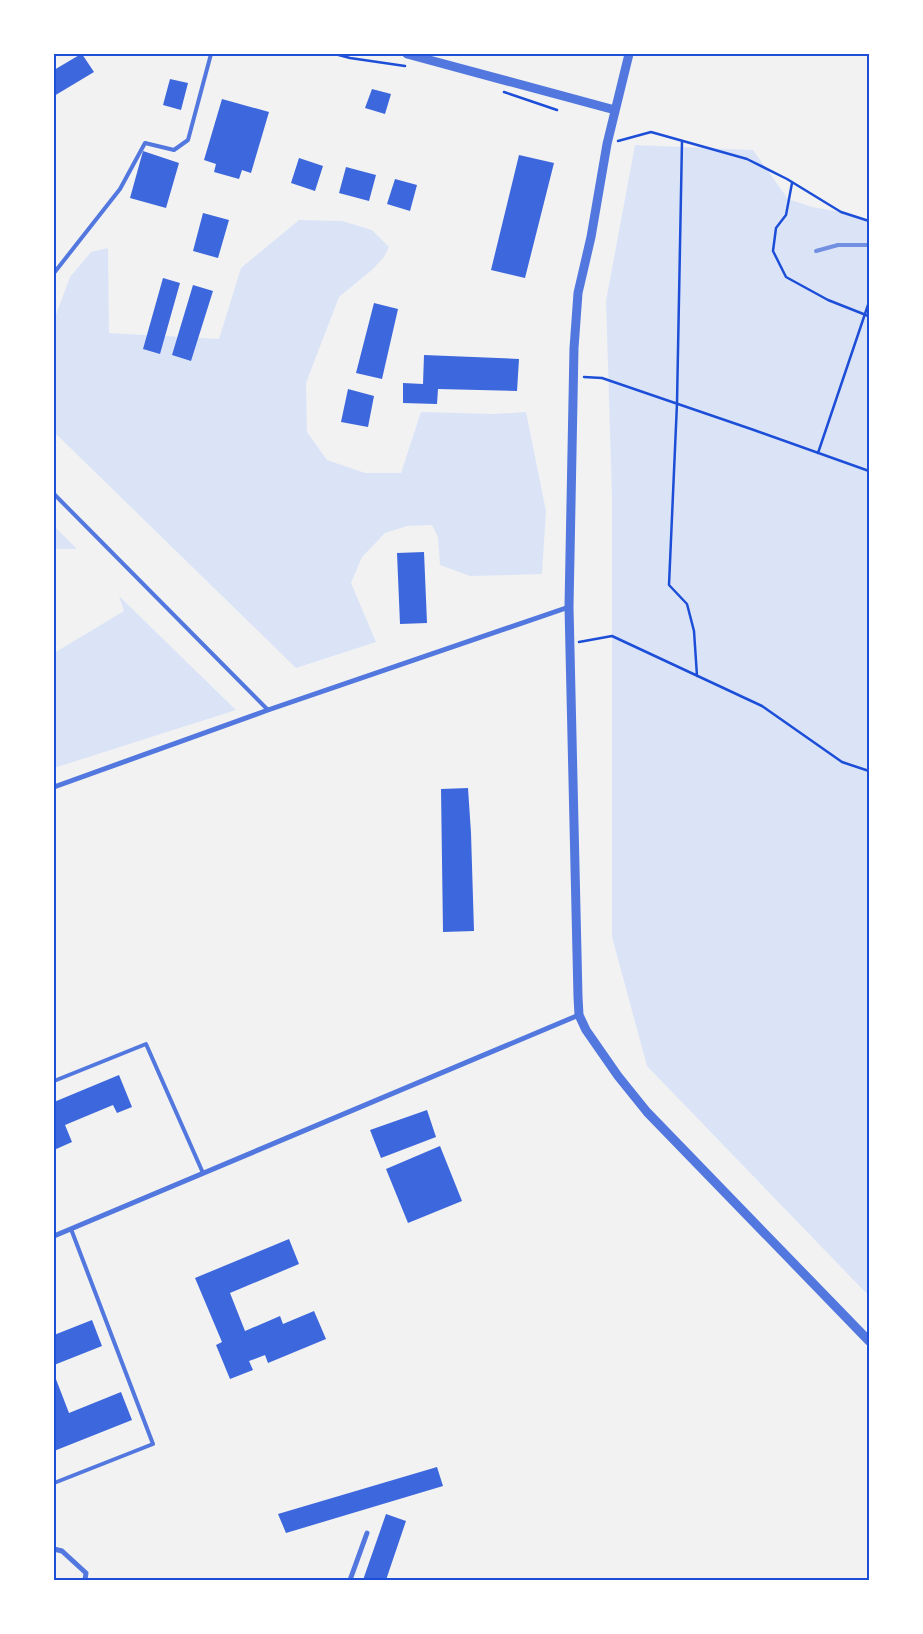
<svg xmlns="http://www.w3.org/2000/svg" width="923" height="1634" viewBox="0 0 923 1634" font-family="Mulish,sans-serif">
	<style>
		.green { fill: #dbe4f7 }
		.building { fill: #3d67dc }
		.lines { fill: none; stroke-linecap: round; stroke-linejoin: round }
		.path { stroke: #1d4ed8; stroke-width: 2.5 }
		.service { stroke: #5277de; stroke-width: 4 }
		.minor { stroke: #5277de; stroke-width: 5 }
		.tertiary { stroke: #5277de; stroke-width: 9 }
		.rail { stroke: #7290e2; stroke-width: 4 }
		.neatline { fill: none; stroke: #1d4ed8; stroke-width: 2 }
	</style>
	<rect width="100%" height="100%" fill="#f2f2f2"/>
	<path class="green" d="M635,145L753,150L788,199L812,207L841,212L869,221V1296L647,1066L612,937V497L606,301Z
		M299,220L342,221L372,230L389,247L384,257L373,269L339,297L306,383L307,432L327,460L365,473H401L421,412L494,414L526,412L546,511L542,574L470,576L440,565L438,537L432,525L407,526L385,533L362,557L351,583L376,642L296,668L54,432V320L70,277L91,252L108,248L109,333L219,339L241,268Z
		M54,526L77,549H54Z
		M119,596L236,710L54,768V653L124,611Z"/>
	<path class="building" d="M81,54H82L94,72L54,96V70Z
		M170,79L188,83L181,110L163,105Z
		M372,89L391,94L385,114L365,108Z
		M222,99L269,112L251,173L242,170L239,179L214,172L216,164L204,160Z
		M143,151L179,163L166,208L130,198Z
		M519,155L554,163L525,278L491,270Z
		M299,158L323,166L315,191L291,183Z
		M346,167L376,175L369,201L339,193Z
		M395,179L417,185L410,211L387,204Z
		M203,213L229,220L218,258L193,251Z
		M163,278L180,283L160,354L143,349Z
		M193,285L213,291L191,361L172,355Z
		M374,303L398,309L382,379L356,373Z
		M424,355L519,359L517,391L438,389L437,404L403,403V383L423,384Z
		M348,389L374,396L368,427L341,422Z
		M424,552L427,623L400,624L397,553Z
		M468,788L471,833L474,931L443,932L441,789Z
		M119,1075L132,1107L117,1113L113,1105L65,1125L72,1142L54,1150V1102Z
		M427,1110L436,1137L381,1158L370,1130Z
		M440,1146L462,1201L408,1223L386,1169Z
		M289,1239L299,1264L230,1293L245,1331L280,1316L283,1324L314,1311L326,1339L268,1363L265,1355L249,1361L253,1370L230,1379L216,1345L222,1342L195,1278Z
		M92,1320L102,1346L54,1365V1335Z
		M54,1374L69,1413L121,1392L132,1420L54,1451Z
		M437,1467L443,1486L286,1533L278,1514Z
		M386,1514L406,1521L386,1580H363Z"/>
	<g class="lines">
		<path class="path" d="M335,54L350,58L405,66
			M504,92L557,110
			M618,141L651,132L747,159L787,179L841,212L869,221
			M682,141L677,403L669,585L687,604L694,631L697,676
			M792,183L786,215L776,228L773,251L786,277L828,300L866,315L869,317
			M584,377L602,378L751,429L869,471
			M818,453L869,302
			M579,642L612,636L762,706L842,762L869,771"/>
		<path class="service" d="M54,273L120,189L145,143L174,150L188,140L211,54
			M54,494L268,710
			M54,1081L146,1044L203,1173
			M54,1483L153,1444L71,1229"/>
		<path class="minor" d="M54,787L268,710L569,607
			M54,1236L579,1015
			M54,1549L62,1551L86,1573L85,1580
			M350,1580L367,1533"/>
		<path class="tertiary" d="M407,54L615,110
			M629,54L607,144L591,237L578,293L574,348L569,607L578,997L579,1015L586,1030L618,1076L647,1112L869,1341"/>
		<path class="rail" d="M816,251L838,245H869"/>
	</g>
	<rect width="923" height="1634" fill="none" stroke="#ffffff" stroke-width="110"/>
	<rect x="55" y="55" width="813" height="1524" class="neatline"/>
</svg>
